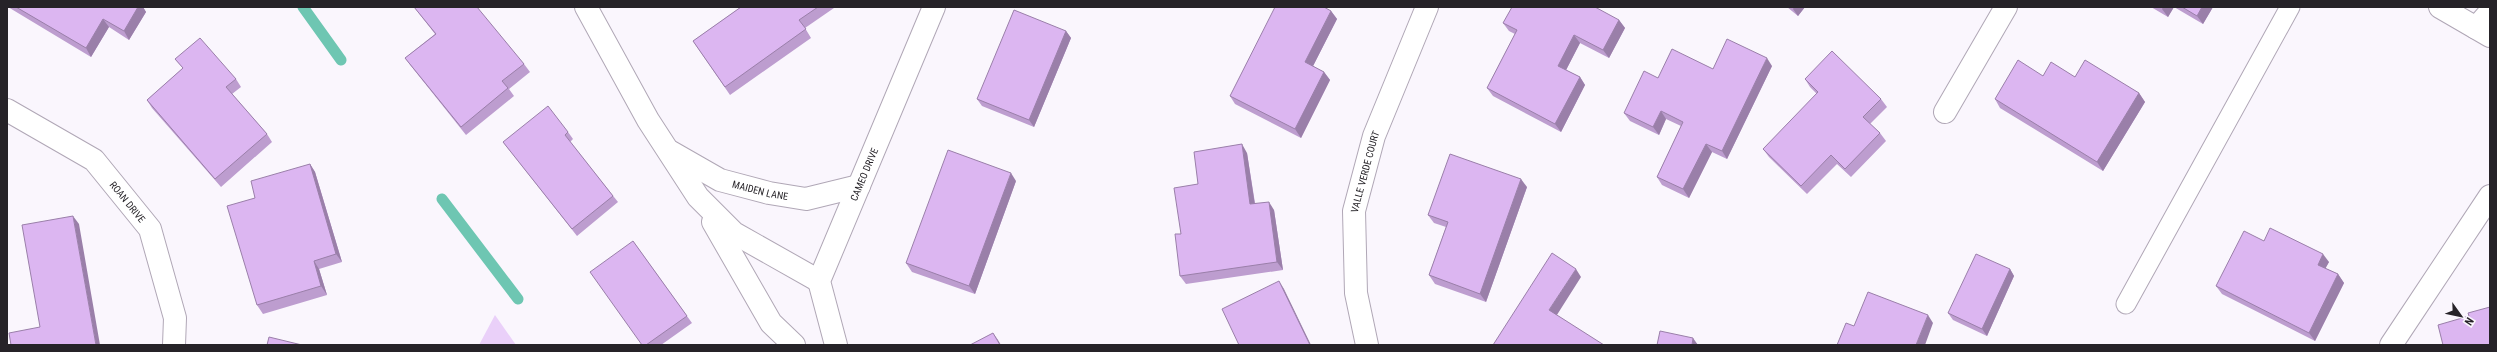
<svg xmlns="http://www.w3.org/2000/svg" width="2497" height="352" viewBox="0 0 2497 352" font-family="'Roboto Condensed',sans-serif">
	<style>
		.green { fill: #ead0f9 }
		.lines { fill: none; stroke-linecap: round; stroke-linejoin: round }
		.stream { stroke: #6ec6b2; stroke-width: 11 }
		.service-casing { stroke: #b0a7b6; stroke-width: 21 }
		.minor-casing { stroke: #b0a7b6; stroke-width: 24 }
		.tertiary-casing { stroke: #b0a7b6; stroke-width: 24 }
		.service { stroke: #fff; stroke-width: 19 }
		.minor { stroke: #fff; stroke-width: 22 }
		.tertiary { stroke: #fff; stroke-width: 22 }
		.wall { fill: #bd9dcf }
		.shaded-wall { fill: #9a7fa9 }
		.building { fill: #dcb6f1; stroke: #9a7fa9 }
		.labels { text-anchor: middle; stroke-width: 3; stroke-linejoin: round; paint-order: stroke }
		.street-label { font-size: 10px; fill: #262328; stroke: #faf6fd }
	</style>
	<rect width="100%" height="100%" fill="#faf6fd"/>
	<path class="green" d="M495,315L516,345H479Z"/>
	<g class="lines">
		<path class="stream" d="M303,7L341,60
			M442,199L518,299"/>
		<defs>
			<path id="service" d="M2126,304L2290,7"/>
			<g id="minor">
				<path d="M586,7L648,120L698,197L734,233L819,281"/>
				<path d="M2476,28L2490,12"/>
				<path id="s1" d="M7,110L94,160L150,229L175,318L174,345"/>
				<path d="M1945,112L2006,7"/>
				<path id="s2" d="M671,152L720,180L769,193L806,199L859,186"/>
				<path d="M713,222L771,323L794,345"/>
				<path id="s3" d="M836,345L819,281L934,7"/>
				<path id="s4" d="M1367,345L1356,293L1354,211L1374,136L1427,7"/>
				<path d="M2391,345L2490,196"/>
			</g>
			<path id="tertiary" d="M2440,7L2490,36"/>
		</defs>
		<use href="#service" class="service-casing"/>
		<use href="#minor" class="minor-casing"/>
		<use href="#tertiary" class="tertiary-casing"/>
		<use href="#service" class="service"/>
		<use href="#minor" class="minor"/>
		<use href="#tertiary" class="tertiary"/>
	</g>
	<path class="wall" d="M8,7H143L146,12L129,40L109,27L91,57Z
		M414,7L524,64L530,72L509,89L514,96L466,135L411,66L405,58L435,34Z
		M741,7H833L834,8L805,28L811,38L730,95L693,41Z
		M1787,7H1805L1798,16Z
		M2151,7H2213L2203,24L2174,7L2168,17Z
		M1331,11L1337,19L1313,66L1324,72L1330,80L1301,138L1235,104L1230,96Z
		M1619,20L1625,28L1609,58L1580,43L1566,70L1580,77L1585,85L1561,132L1493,96L1487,88L1515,34L1509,31L1503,23Z
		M1066,31L1071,38L1034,127L982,106L977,99Z
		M175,59L236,79L241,87L232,94L267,134L272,142L221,187L152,108L147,100L183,68Z
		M1772,66L1727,159L1712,152L1689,198L1662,185L1657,177L1681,126L1666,119L1659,135L1630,121L1624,113L1658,78L1713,69Z
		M2043,76L2139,93L2145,102L2103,171L2000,108L1995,99Z
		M1805,79L1881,99L1887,107L1870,124L1880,133L1886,141L1851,177L1837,164L1807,194L1769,157L1763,149L1817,94L1810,87Z
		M568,132L573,139L570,142L618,202L577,236L503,142Z
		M1247,153L1255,203L1274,210L1283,270L1186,284L1180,276L1181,234L1198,184Z
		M310,164L315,172L342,262L319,269L327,295L263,314L257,305L255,198Z
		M1016,181L975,294L912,272L906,263Z
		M1527,187L1486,302L1435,284L1429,275L1446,227L1434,223L1428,215Z
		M633,241L692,323L661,345H642Z
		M2264,241L2329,262L2325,268L2338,274L2344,283L2315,341L2222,294L2216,286Z
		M2010,269L2014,276L1987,336L1953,320L1948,313Z"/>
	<path class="shaded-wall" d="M138,7H143L146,12L129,40L124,31Z
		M1794,7H1805L1798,16L1793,9Z
		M2163,7H2174L2168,17L2162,9Z
		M2202,7H2213L2203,24L2197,16Z
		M1331,11L1337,19L1311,70L1305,62Z
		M103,19L109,27L91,57L86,48Z
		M1619,20L1625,28L1609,58L1603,50Z
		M1066,31L1071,38L1034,127L1029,120Z
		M1574,35L1580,43L1564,74L1558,66Z
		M1767,58L1772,66L1727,159L1722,151Z
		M1324,72L1330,80L1301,138L1295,129Z
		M1580,77L1585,85L1561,132L1555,124Z
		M2139,93L2145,102L2103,171L2097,162Z
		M1661,111L1666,119L1659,135L1653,127Z
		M1242,144L1247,153L1256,212L1250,204Z
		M1706,144L1712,152L1689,198L1683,189Z
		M310,164L315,172L342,262L336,254Z
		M1011,173L1016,181L975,294L969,286Z
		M1521,179L1527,187L1486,302L1480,294Z
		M1269,202L1274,210L1283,270L1277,262Z
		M73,216L79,224L100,345H96Z
		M2323,254L2329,262L2323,273L2318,265Z
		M314,261L319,269L327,295L321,286Z
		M1576,269L1581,277L1555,318L1549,310Z
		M2010,269L2014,276L1987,336L1982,329Z
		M2338,274L2344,283L2315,341L2309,333Z
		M1279,281L1284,289L1311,345H1310Z
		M1928,315L1933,323L1925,345H1916Z
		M993,333L998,340L1001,345H1000Z
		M1693,338L1698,345H1692Z"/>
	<path class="building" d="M16,7H138L124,31L103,19L86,48Z
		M414,7H477L524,64L502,81L508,88L461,127L405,58L436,34Z
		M741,7H818L799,20L806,29L725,87L693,41Z
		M1275,7H1324L1331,11L1305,62L1324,72L1295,129L1230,96Z
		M1512,7H1595L1619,20L1603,50L1574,35L1558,66L1580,77L1555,124L1487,88L1517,30L1503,23Z
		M2182,7H2202L2197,16Z
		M1014,10L1066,31L1029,120L977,99Z
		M200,38L236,79L226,87L267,134L215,179L147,100L183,68L175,59Z
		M1727,39L1767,58L1722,151L1706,144L1683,189L1657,177L1683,122L1661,111L1653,127L1624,113L1644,71L1658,78L1672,49L1713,69Z
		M1832,51L1881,99L1863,117L1880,133L1845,169L1831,155L1801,186L1763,149L1818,92L1805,79Z
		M2018,60L2043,76L2051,62L2075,77L2085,60L2139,93L2097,162L1995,99Z
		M548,106L568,132L565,135L613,196L572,229L503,142Z
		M1242,144L1250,204L1269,202L1277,262L1180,276L1175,234H1181L1174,188L1198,184L1194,152Z
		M948,150L1011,173L969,286L906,263Z
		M1450,154L1521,179L1480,294L1429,275L1448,222L1428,215Z
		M310,164L336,254L314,261L321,286L257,305L227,206L255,198L251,181Z
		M73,216L96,345H11L9,333L40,327L22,225Z
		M2270,228L2323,254L2318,265L2338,274L2309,333L2216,286L2244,231L2264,241Z
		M633,241L687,316L646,345H642L590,272Z
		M1552,253L1576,269L1549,310L1604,345H1493Z
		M1976,254L2010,269L1982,329L1948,313Z
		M1279,281L1310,345H1239L1222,309Z
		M1868,292L1928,315L1916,345H1837L1846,323L1854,326Z
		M2490,307V345H2443L2438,325L2469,316L2468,313Z
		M1660,331L1693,338L1692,345H1657Z
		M993,333L1000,345H970Z
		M269,337L302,345H267Z"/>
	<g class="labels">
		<g class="street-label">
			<text dy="4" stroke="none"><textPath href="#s4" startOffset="176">VALLE VERDE COURT</textPath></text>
			<text dy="4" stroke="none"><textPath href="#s3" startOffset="182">CAMEO DRIVE</textPath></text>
			<text dy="4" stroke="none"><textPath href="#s2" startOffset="98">MAIDEN LANE</textPath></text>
			<text dy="4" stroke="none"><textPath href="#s1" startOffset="154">ROAN DRIVE</textPath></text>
		</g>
	</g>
	<rect width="2497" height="352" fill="none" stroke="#262328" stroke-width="16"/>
	<g transform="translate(2461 316) rotate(123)" stroke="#faf6fd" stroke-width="3" paint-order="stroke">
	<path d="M0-3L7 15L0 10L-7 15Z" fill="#262328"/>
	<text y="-6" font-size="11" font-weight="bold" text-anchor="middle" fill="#262328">N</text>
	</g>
</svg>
